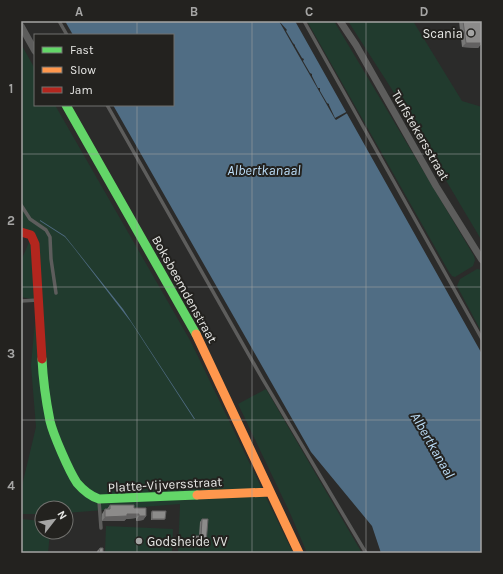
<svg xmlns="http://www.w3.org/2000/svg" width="503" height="574" viewBox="0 0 503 574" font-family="Karla,sans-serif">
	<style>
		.green { fill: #213b2e }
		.water { fill: #506d84 }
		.pier { fill: #2b2b2a }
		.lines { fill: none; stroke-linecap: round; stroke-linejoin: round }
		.lane { stroke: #5d5d5c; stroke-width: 3.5 }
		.street { stroke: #5d5d5c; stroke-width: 7 }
		.fast { stroke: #63d668; stroke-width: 9 }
		.slow { stroke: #ff974d; stroke-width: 9 }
		.jam { stroke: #b3261e; stroke-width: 9 }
		.wall { fill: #787877 }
		.shaded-wall { fill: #626161 }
		.building { fill: #8c8b8a; stroke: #626161 }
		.grid { fill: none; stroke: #a5a5a4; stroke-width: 1; stroke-opacity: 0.55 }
		.poi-dot { fill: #a5a5a4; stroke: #23221f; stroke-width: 1.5 }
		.labels { text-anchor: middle; stroke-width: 4; stroke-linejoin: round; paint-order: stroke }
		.poi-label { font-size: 13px; fill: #e7e7e5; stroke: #23221f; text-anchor: end }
		.street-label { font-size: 13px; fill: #e7e7e5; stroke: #23221f }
		.water-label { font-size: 14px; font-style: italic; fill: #bbdcf6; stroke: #23221f }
		.neatline { fill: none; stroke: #a5a5a4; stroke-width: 1.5 }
		.grid-label { font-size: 13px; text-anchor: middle; font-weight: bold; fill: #a5a5a4 }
	</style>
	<rect width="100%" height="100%" fill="#2b2b2a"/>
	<path class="green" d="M307,21H334L474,256L475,260L473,266L455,277L452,276L449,272Z
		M348,21H413L462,101L482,107V241L391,88Z
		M21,44L35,69V105H55L191,342L293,553H178L180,504L66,513V508H42V514H21V490L36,427L31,365L37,300L21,297V261L33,233L21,235Z
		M477,269L482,270V333L457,286L460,279Z
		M266,389L362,553H307L290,513L238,404Z
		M21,519L42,521V532H50L48,553H21Z
		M106,526L173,529L172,553H105Z"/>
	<path class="water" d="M65,21H295L482,354V553H381L372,526L311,452L113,105H173V35H73Z
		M40,220L65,236L123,309L195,419H194L131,322L74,248L65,237L40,221Z"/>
	<path class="pier" d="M279,21L287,30L286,31L293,43L295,45V46L302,58L304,59L303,61L310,73L312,74V76L318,88H320V91L327,103L329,104V105L335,118L348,111L349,112L336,120L335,119Z"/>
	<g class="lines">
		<path class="lane" d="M59,21L67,35
			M304,21L482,339
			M107,105L262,378L366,553
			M21,205L30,219L46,230L50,237L51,259L56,293
			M21,301L38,300
			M99,501L101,528"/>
		<path class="street" d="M340,21L356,45L436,186L482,260
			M21,26L35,51"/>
		<path class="fast" d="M66,105L196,334
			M42,359C43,380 46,401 50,421C53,434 69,471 77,483C83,490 90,496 99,499L197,495"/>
		<path class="slow" d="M196,334L299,553
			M197,495L270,492"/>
		<path class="jam" d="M21,232L31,235L35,244L42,359"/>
	</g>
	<path class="wall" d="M459,21H482V44H481L478,48L462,47Z
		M110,505L134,508L146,516L143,520L136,521V518L126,519L124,521H102V514L105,509H107Z
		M152,511L164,520H151V513Z
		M202,519L204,547L191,546L192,539L194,536H199L200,522Z
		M100,548L103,553H97V551Z"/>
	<path class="shaded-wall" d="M482,40V44H481L478,48L462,47L466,43Z
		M127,514H139L136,518L126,519L124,521H102L105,517Z
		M139,516H146L143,520L136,521Z
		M152,519H165L164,520H151Z
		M194,543L206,544L204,547L191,546Z"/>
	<path class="building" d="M463,21H482V43H466Z
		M110,505H134V508H146V516H139V514H127V516L105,517V509H110Z
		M152,511H166L165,519H152Z
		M202,519H208L206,544L194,543V536H201Z
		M100,548H103V553H99Z"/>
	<path class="grid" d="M137,21V35M252,21V553M366,21V553M137,105V553M21,154H482M21,287H482M21,420H482"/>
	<g class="poi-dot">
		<circle cx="471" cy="33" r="4"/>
		<circle cx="139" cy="541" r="4"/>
	</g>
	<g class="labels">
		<g class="poi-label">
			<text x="463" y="38">Scania</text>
			<text x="147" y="546" text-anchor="start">Godsheide VV</text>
		</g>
		<g class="street-label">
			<text transform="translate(421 135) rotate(60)" y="5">Turfstekersstraat</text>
			<text transform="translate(185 289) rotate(61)" y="5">Boksbeemdenstraat</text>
			<text transform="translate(165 484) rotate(-3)" y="5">Platte-Vijversstraat</text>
		</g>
		<g class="water-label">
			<text x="264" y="175">Albertkanaal</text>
			<text transform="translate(433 445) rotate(60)" y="5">Albertkanaal</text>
		</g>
	</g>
	<rect width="503" height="574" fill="none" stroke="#23221f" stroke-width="44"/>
	<rect x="34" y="34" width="140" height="72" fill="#23221f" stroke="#71716e"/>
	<rect x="42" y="47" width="20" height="6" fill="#63d668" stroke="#71716e"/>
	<text x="70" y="54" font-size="12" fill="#e7e7e5">Fast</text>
	<rect x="42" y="67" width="20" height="6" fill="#ff974d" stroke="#71716e"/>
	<text x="70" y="74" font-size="12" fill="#e7e7e5">Slow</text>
	<rect x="42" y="87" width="20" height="6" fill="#b3261e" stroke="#71716e"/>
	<text x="70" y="94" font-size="12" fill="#e7e7e5">Jam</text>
	<g transform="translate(54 520) rotate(59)"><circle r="19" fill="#23221f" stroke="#71716e"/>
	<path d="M0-3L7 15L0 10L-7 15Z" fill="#a5a5a4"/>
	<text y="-6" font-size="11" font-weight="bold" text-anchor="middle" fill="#e7e7e5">N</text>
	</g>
	<rect x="22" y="22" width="459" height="530" class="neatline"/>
	<g class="grid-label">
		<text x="79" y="16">A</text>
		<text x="194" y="16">B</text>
		<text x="309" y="16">C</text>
		<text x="424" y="16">D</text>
		<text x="11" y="93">1</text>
		<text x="11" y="225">2</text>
		<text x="11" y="358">3</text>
		<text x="11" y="490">4</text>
	</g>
</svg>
